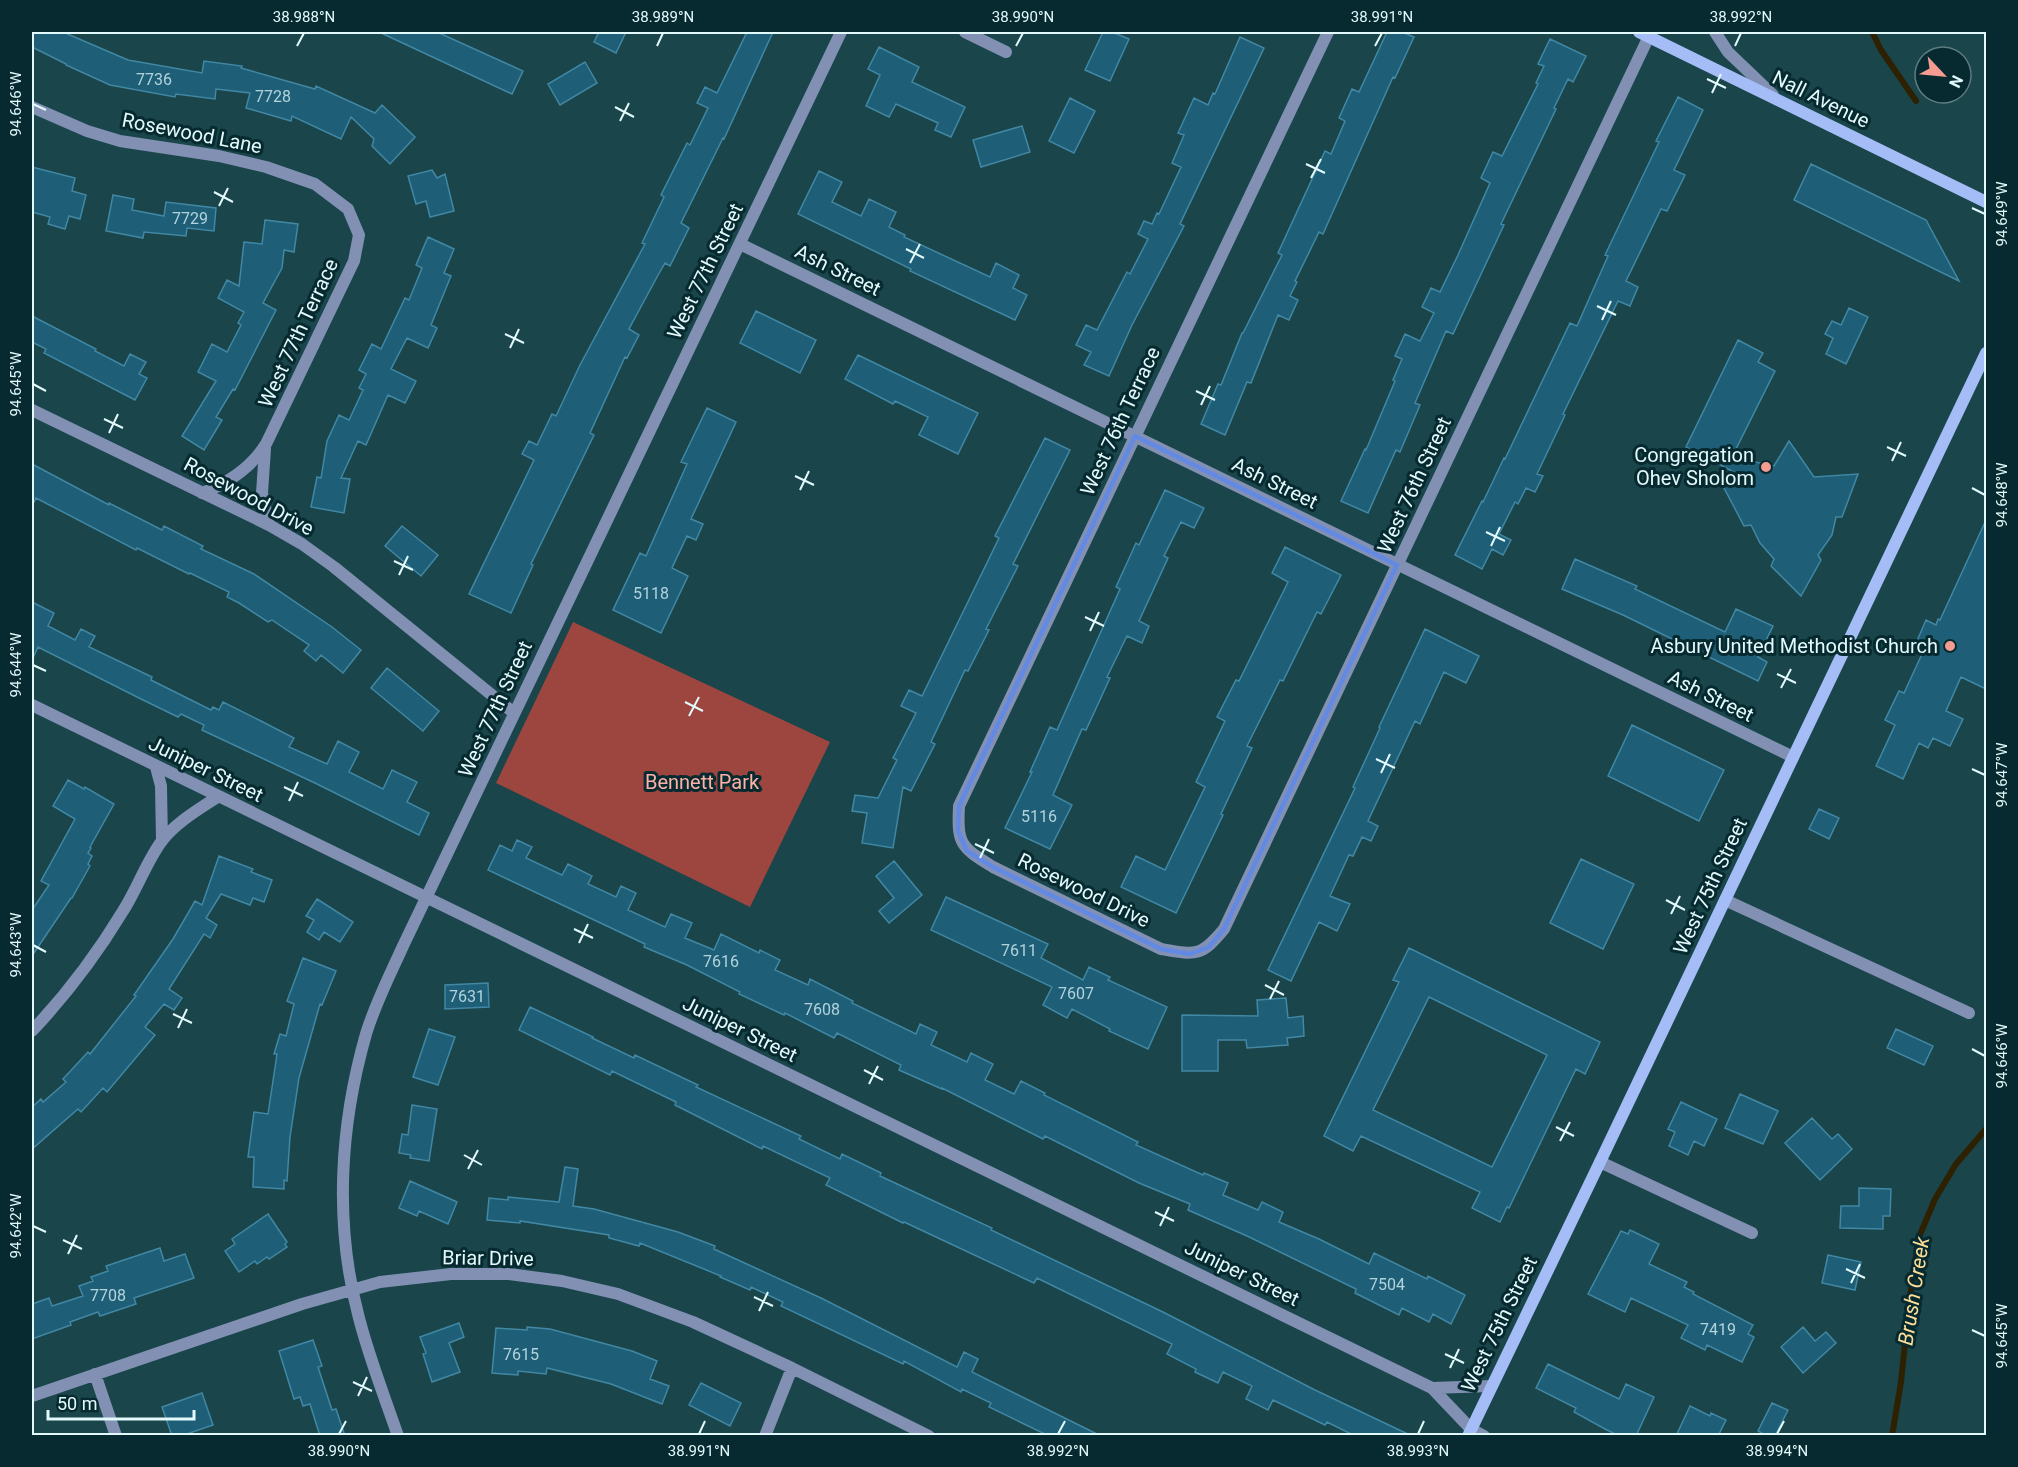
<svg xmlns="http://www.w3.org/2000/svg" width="2018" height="1467" viewBox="0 0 2018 1467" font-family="Roboto,sans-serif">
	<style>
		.green { fill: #9d463f }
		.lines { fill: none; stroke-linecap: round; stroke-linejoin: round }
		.stream { stroke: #2e2102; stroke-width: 6 }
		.building { fill: #1e5f77; stroke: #4287a3; stroke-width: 1.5; fill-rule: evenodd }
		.minor { stroke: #8190b3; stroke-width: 12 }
		.secondary { stroke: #a5bdf6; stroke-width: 12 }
		.marked { fill: none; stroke: #628ae5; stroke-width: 4.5; stroke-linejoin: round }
		.ticks { fill: none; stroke: #e3fafd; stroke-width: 2 }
		.poi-dot { fill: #f59c92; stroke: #062a2f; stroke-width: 2 }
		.labels { text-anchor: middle; stroke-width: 6; stroke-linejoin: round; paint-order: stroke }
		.number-label { font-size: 16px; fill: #b2d3dc }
		.street-label { font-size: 20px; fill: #e3fafd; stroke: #062a2f }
		.poi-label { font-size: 20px; fill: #e3fafd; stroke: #062a2f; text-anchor: end }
		.park-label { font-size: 20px; fill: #ffb1a7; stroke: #062a2f }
		.water-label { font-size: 21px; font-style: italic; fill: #fcdd98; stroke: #062a2f }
		.neatline { fill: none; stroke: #e3fafd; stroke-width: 2 }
		.ticks-label { font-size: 15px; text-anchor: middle; fill: #e3fafd }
	</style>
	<rect width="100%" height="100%" fill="#19454b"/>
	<path class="green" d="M573,622L830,742L750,907L496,783Z"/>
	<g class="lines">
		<path class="stream" d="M1872,32L1881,50L1916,101
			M1892,1436L1901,1382L1910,1296L1919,1237L1935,1199L1956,1164L1986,1129"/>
	</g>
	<path class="building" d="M32,32H63L128,60L202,73L204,61L242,66L241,68L315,89L316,86L375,113L382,105L415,137L390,164L372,146L374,139L351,117L341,139L292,116L291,121L246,108L250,93L216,89L215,99L176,94L175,97L110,85L66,65V64L32,47Z
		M379,32H437L523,71L512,94Z
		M599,32H626L616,53L594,42Z
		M747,32H773L724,139L723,138L681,223L689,228L670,266L665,263L657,277L629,329L639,335L627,358L625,357L590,433L594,435L531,564L533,565L511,613L469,594L534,460L522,454L529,441L537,445L552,414L556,416L580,365L645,244L642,243L664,197L661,195L687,143L690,145L708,108L697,103L705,87L717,93Z
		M1103,32H1112L1129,39L1110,81L1085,70Z
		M1387,32H1402L1414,37L1395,78L1393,77L1323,234L1319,232L1295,281L1297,282L1290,296L1298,300L1289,320L1278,315L1251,383L1247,382L1225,435L1201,424L1218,384L1221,385L1242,333H1243L1282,255L1278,253L1325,151L1331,154L1345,121L1339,118L1352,89L1359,92Z
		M1240,37L1264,48L1180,224L1184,226L1132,325L1109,376L1084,365L1091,352L1076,345L1086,325L1097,330L1127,272L1130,274L1148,239L1138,234L1144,221L1152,224L1157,213L1159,214L1181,167L1172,163L1184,135L1178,133L1194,98L1208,105L1213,93L1215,94Z
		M1550,39L1586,56L1573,82L1568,79L1554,108L1556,109L1501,224L1504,225L1453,334L1446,331L1415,403L1420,405L1400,452L1396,450L1368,513L1341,501L1365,449L1366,450L1395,381L1393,380L1402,359L1395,356L1405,334L1420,341L1434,313L1422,307L1431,288L1440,292L1458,255L1490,183L1481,178L1493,152L1502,156L1538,84L1536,83L1544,66L1538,64Z
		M879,47L919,67L912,82L965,107L951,137L935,130L938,123L896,104L889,117L866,106L880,75L868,69Z
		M585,62L597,83L560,105L548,84Z
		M1678,97L1703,110L1674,170L1685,175L1667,211L1661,209L1626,281L1638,287L1630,306L1618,301L1563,414L1565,415L1537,474L1543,476L1535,492L1526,488L1518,504L1515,502L1499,534L1511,540L1503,555L1492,549L1482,569L1455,555L1482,501L1483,502L1504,458L1505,459L1570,323L1577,326L1608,256L1605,255L1659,142L1656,141Z
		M1070,98L1095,111L1074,153L1049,141Z
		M1022,126L1030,152L981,167L973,140Z
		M1811,164L1926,220L1959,281L1794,200Z
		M32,167L75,178L72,191L86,195L80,219L69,216L65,229L48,224L50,217L32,212Z
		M432,170L437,178L445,174L454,211L430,217L426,201L416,204L408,176Z
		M819,171L842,182L832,202L861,216L869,199L896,212L889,227L905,235L904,237L990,277L996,263L1019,275L1013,288L1027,295L1015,320L910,271L911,269L798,214Z
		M113,195L134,199L132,210L164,216L166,202L216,208L214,231L187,228L186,236L144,232L143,238L106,231Z
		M265,220L298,224L294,252L284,250L282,268L263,303L276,310L235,390L233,389L216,417L222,420L204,450L182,436L216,381L198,372L212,344L227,352L241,325L238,323L244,312L218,298L227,280L239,286L244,242L262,244Z
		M428,237L454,249L444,273L451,276L431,325L437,328L428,348L407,338L391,369L416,381L405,403L388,395L366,445L358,441L341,478L350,479L344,513L311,507L317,477L321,478L327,441L339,415L349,420L363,390L359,388L366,374L359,370L372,344L381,349L405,298L409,300L422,268L416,265Z
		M1849,308L1868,317L1846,364L1826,354L1833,338L1825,334L1832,321L1841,325Z
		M756,311L816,340L800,373L740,343Z
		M32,316L96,349L95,351L124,366L130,354L146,362L139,374L147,378L135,400L44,353L46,349L32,342Z
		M1738,340L1763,353L1758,362L1775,371L1732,457L1774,466L1789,441L1814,477L1858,474L1842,517H1836L1832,535L1818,555L1821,560L1801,596L1771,566L1774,559L1760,543L1751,525L1744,526L1723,486L1751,481L1686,447Z
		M858,355L978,413L958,454L919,435L928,417L895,401L893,404L845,379Z
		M707,408L736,422L691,519L703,524L696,540L687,536L672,568L688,576L661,633L613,610L640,553L646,556L687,464L681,462Z
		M1045,438L1070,450L1013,564L1018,566L986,629L989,630L968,671L965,670L931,742L935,744L911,791L903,787L893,848L862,843L867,813L852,811L855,795L878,798L897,760L893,758L916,713L901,706L909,690L922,696L999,538L995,536Z
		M32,464L109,505V503L162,530L164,526L203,546L201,549L254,574L332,627L361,650L343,673L321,655L316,661L304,651L309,645L272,620L268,622L239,603L227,597L229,592L190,573L189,574L137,548L136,550L36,498L32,506Z
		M1165,490L1204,508L1194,528L1181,522L1164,556L1168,558L1139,621L1149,626L1142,643L1127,636L1107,677L1110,678L1086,730L1082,729L1053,795L1072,805L1050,849L1005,828L1032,772H1030L1050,727L1057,730L1120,589L1116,587L1136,543L1139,545Z
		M1986,520V689L1961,677L1946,711L1963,719L1950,746L1933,738L1928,748L1919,743L1903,779L1876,766L1895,725L1885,720L1899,691L1904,693L1922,654L1913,650L1926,620L1936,625L1938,619L1940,620Z
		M402,526L438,555L421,576L385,546Z
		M1285,547L1341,575L1321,614L1317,612L1283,681L1280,680L1247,746L1252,748L1221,814L1223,815L1176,913L1121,887L1136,856L1165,870L1205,787L1196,782L1225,721L1217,717L1236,680L1239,681L1288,582L1272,573Z
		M1575,559L1637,586L1635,589L1725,632L1736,609L1773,626L1758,657L1767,662L1758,681L1623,615L1562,589Z
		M32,602L54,613L48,626L75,640L81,629L95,636L89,647L152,677L151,680L211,710L213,707L219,710L223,702L261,721L294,738L289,747L327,764L338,741L359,752L349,772L383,789L392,770L417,782L407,802L429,813L419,835L317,784L202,730L204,725L181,714L178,717L141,699L38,647L32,660Z
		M1425,629L1479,656L1466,683L1444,672L1420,724L1415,721L1368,821L1378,826L1371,841L1362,837L1353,856L1349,855L1330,896L1350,904L1337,931L1319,922L1291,981L1268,970L1355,788L1353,787L1380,728L1379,727Z
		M387,668L439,711L423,731L371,688Z
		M1632,725L1724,770L1699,821L1608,776Z
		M68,780L84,789L85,787L114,804L90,847L91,848L88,853L92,856L88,864L90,866L72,898H71L32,956V910L49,885L41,881L75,819L53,806Z
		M1819,809L1839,818L1829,839L1809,829Z
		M517,840L532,847L526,858L562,875L568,864L592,876L588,884L616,897L621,886L636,893L628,910L665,927L671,914L692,923L685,938L714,950L721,934L759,953L760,950L780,960L775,970L808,985L810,979L853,1001L852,1003L916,1034L920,1024L937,1032L931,1045L967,1062L971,1053L993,1064L985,1080L1014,1094L1021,1081L1045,1093L1044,1095L1138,1142L1136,1145L1203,1175L1204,1173L1228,1183L1223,1195L1258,1210L1262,1202L1283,1212L1279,1222L1319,1239L1369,1264L1374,1253L1427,1279L1428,1276L1465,1295L1451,1324L1433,1314L1429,1322L1402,1308L1399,1315L1355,1293L1356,1289L1247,1236L1188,1210L1190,1204L1139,1183L1045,1136L1043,1139L942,1088V1089L899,1070L901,1065L837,1033L834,1038L785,1013L784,1015L739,994L740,992L687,965L644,947L645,944L488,870L500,845L512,851Z
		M219,856L253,869L251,872L272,880L264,902L253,898L250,905L221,894L206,918L217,925L210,938L204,934L169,989L182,998L174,1010L164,1004L145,1027L155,1035L107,1092L103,1088L81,1112L78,1109L32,1149V1107L41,1099L43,1102L66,1082L63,1079L88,1052L90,1054L136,996L134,995L173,939L195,901L202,905Z
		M1581,859L1634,884L1603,949L1550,923Z
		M894,861L922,895L889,923L879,911L894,898L876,876Z
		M946,897L1048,944L1041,958L1083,980L1089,967L1110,977L1108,980L1167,1007L1148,1049L1109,1031L1110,1029L1072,1009L1067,1018L1043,1005L1052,987L931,930Z
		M317,899L353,922L340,942L324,932L319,940L307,932L314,920L306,916Z
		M1409,948L1600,1042L1585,1074L1576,1069L1509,1208L1507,1207L1500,1222L1472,1208L1480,1192L1361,1136L1353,1151L1324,1136L1399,982L1393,980ZM1429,997L1547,1055L1492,1167L1373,1110Z
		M303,958L336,971L322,1005L320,1004L299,1078L290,1137L287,1181L284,1180V1189L253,1187L254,1157H248L254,1112L268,1114L277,1054H274L280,1034L286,1036L294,1004L287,1001Z
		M488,983L489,1007L445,1009V985Z
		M1286,998L1288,1018L1303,1016L1304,1036L1287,1038L1288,1045L1247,1048L1246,1040H1218V1071H1182V1015L1258,1016L1257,1000Z
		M530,1007L593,1037L592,1038L634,1058L635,1055L698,1085L696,1087L801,1136L799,1139L840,1159L842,1154L881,1173L880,1176L992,1228L991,1230L1163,1312L1315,1390L1412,1436H1355L1327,1422L1325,1425L1273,1400L1268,1410L1246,1399L1252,1386L1223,1372L1218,1383L1195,1372L1196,1369L1167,1354L1172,1344L1037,1278L1034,1283L904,1222L903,1223L826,1185L830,1178L763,1146L762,1149L675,1105L676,1102L612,1071L610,1075L519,1030Z
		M429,1029L455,1037L438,1085L413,1077Z
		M1896,1029L1933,1046L1924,1065L1887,1048Z
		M1740,1094L1778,1111L1763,1144L1725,1128Z
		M1681,1102L1717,1119L1704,1146L1694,1141L1688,1155L1669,1146L1675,1132L1668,1129Z
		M412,1105L437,1109L429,1161L410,1158L411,1155L399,1153L402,1134L408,1135Z
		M1812,1118L1832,1139L1838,1134L1852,1149L1820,1180L1785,1143Z
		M565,1167L578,1169L573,1206L594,1209L678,1232L715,1246L714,1249L821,1298L957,1367L964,1352L978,1359L972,1372L1101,1436H1049L989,1407L991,1403L962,1389L961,1392L904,1361L903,1364L781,1306L783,1302L751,1287L750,1290L720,1277L721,1276L640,1243L639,1246L609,1238V1235L520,1221V1223L487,1220L489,1198L508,1200V1197L559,1202Z
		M410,1181L457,1202L448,1224L419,1211L417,1216L399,1208Z
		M1859,1188L1891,1189L1890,1216H1883V1229L1840,1228L1841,1206H1859Z
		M268,1214L287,1242L285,1244L287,1247L269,1259L267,1257L257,1264L255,1261L239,1272L225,1251L235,1244L232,1239Z
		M1630,1230L1659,1244L1649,1264L1687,1282L1684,1287L1694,1292L1693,1294L1753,1325L1748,1334L1754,1337L1742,1362L1707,1345L1705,1350L1681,1338L1688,1325L1631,1298L1625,1312L1588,1294L1621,1231L1628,1234Z
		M160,1248L164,1261L185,1254L194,1278L134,1298L136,1304L100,1316L98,1312L70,1322L71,1325L32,1339V1304L49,1298L52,1306L83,1296L79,1286L93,1281L91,1277L108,1271L106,1266Z
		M1828,1255L1861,1262L1855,1290L1822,1283Z
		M459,1323L464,1337L449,1343L460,1372L432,1382L423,1354L426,1353L420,1337Z
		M527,1327L550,1329L632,1351L657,1361L650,1379L669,1386L662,1404L611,1384L547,1368L546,1374L518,1371V1375L492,1373L496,1328L527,1330Z
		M1803,1327L1815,1341L1826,1332L1836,1343L1803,1373L1781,1347Z
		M313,1340L322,1366L318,1367L332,1410L336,1409L345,1436H320L310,1404L303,1406L300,1397L294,1399L279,1351Z
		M1548,1364L1619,1399L1626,1384L1654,1397L1636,1436H1619L1605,1429L1574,1412L1576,1408L1536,1388Z
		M701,1383L741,1403L730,1426L689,1405Z
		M202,1393L213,1425L181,1436H172L162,1407Z
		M1772,1403L1788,1410L1775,1436H1767L1758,1431Z
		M1690,1406L1710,1416L1711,1413L1726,1420L1718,1436H1676Z"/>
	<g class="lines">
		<path class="minor" d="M965,32L1006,52
			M1328,32L959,806C957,845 961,847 993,867L1161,949C1196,955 1201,957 1224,929L1651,32
			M1715,32L1728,52L1773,95
			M32,107L87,131L120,141L219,156L266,167L315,184L348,209L359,235L354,261L266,444C251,468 228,483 202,493
			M740,244L1793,757
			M32,410L269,525L302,544L334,567L514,713
			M265,449L262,493L269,525
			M32,705L1432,1388L1471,1429L1484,1436
			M156,767L161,786L162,841
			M1725,900L1969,1013
			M32,1031C66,995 97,954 123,911C137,889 146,863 161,842C175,823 199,809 219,796
			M1600,1162L1752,1233
			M95,1374L116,1436
			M1432,1388L1491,1386
			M32,1396L302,1304L380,1282L451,1274H509L562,1281L618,1294L693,1322L792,1368L929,1436
			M398,1436C384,1395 368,1355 358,1314C334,1222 340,1125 366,1034C375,1004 390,975 403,946L841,32
			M765,1436L792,1368"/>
		<path class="secondary" d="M1639,32L1986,202
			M1468,1436L1600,1162L1986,353"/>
	</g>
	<path class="marked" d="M1135,436L1397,565L1224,929L1209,947L1190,954L1161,949L993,867L967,851L958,831L959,806Z"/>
	<path class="ticks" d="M297,46L304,33M657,46L663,33M1016,46L1023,33M1375,46L1382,33M1735,46L1741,33M1707,79L1726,88M1712,93L1721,74M33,104L46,110M615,107L634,117M620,121L629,103M1306,164L1325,173M1311,178L1321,159M214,192L233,202M219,206L228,188M1972,208L1985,214M906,249L924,258M910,263L920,244M1597,306L1616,315M1602,320L1611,301M505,334L524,343M510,348L519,329M33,384L46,391M1196,391L1215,400M1201,405L1210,386M104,419L123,428M109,433L118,414M1887,447L1906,456M1892,461L1901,442M795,476L814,485M1972,488L1985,495M800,490L809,471M1486,532L1505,541M1491,546L1500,527M394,561L413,570M399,575L408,556M1085,617L1104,626M1090,631L1099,612M33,665L46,671M1777,674L1796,683M1781,688L1791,669M685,702L703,711M689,716L699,697M1376,759L1395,768M1972,769L1985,775M1381,773L1390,754M284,787L303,796M289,801L298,782M975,844L994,853M980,858L989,839M1666,900L1685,910M1671,914L1680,896M574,929L593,938M579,943L588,924M33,945L46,952M1265,985L1284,995M1270,999L1279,981M173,1014L192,1023M178,1028L187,1009M1972,1049L1985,1056M864,1070L883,1080M869,1084L878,1066M1556,1127L1574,1136M1560,1141L1570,1122M464,1155L482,1165M468,1169L478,1150M1155,1212L1174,1221M33,1226L46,1232M1160,1226L1169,1207M63,1240L82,1249M68,1254L77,1235M1846,1269L1865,1278M1851,1283L1860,1264M754,1297L773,1306M759,1311L768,1292M1972,1330L1985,1336M1445,1354L1464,1363M1450,1368L1459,1349M353,1382L372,1391M358,1396L367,1377M339,1434L346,1421M699,1434L705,1421M1058,1434L1065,1421M1418,1434L1424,1421M1777,1434L1784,1421"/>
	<g class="poi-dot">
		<circle cx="1766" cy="467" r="6"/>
		<circle cx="1950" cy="646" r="6"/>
	</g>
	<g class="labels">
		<g class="number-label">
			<text x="154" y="85">7736</text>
			<text x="273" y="102">7728</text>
			<text x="190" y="224">7729</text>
			<text x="651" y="599">5118</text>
			<text x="1039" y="822">5116</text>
			<text x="1019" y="956">7611</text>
			<text x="721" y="967">7616</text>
			<text x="1076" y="999">7607</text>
			<text x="467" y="1002">7631</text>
			<text x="822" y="1015">7608</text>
			<text x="1387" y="1290">7504</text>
			<text x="108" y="1301">7708</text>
			<text x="1718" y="1335">7419</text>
			<text x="521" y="1360">7615</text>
		</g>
		<g class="street-label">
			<text transform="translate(1821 99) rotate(26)" y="7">Nall Avenue</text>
			<text transform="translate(192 133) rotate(11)" y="7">Rosewood Lane</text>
			<text transform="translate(838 270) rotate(26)" y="7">Ash Street</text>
			<text transform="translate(705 271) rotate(-64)" y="7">West 77th Street</text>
			<text transform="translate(298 333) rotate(-65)" y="7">West 77th Terrace</text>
			<text transform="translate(1120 421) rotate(-65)" y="7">West 76th Terrace</text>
			<text transform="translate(1275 483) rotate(26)" y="7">Ash Street</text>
			<text transform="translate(1414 485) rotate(-65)" y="7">West 76th Street</text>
			<text transform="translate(249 496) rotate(28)" y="7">Rosewood Drive</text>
			<text transform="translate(1711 696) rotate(26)" y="7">Ash Street</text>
			<text transform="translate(495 709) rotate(-65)" y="7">West 77th Street</text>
			<text transform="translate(206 769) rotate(26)" y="7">Juniper Street</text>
			<text transform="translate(1710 886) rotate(-65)" y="7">West 75th Street</text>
			<text transform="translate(1084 890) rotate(26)" y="7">Rosewood Drive</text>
			<text transform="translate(740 1029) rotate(26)" y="7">Juniper Street</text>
			<text transform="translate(488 1258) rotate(1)" y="7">Briar Drive</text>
			<text transform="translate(1242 1273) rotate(26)" y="7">Juniper Street</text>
			<text transform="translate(1499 1324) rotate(-64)" y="7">West 75th Street</text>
		</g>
		<g class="poi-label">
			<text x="1754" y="462">Congregation<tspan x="1754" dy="23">Ohev Sholom</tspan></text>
			<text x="1938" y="653">Asbury United Methodist Church</text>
		</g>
		<g class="park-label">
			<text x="702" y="789">Bennett Park</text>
		</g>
		<g class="water-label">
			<text transform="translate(1914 1291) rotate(-81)" y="7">Brush Creek</text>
		</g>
	</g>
	<rect width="2018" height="1467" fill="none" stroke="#062a2f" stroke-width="66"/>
	<g transform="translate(1943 75) rotate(116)"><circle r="28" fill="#062a2f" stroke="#5e7d81" stroke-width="1.5"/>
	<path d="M0-4.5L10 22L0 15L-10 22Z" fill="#f59c92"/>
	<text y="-9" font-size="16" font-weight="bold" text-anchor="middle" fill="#e3fafd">N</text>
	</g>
	<path d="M48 1410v9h146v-9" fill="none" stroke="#e3fafd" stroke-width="3"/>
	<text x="57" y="1410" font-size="18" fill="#e3fafd" stroke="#062a2f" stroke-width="4.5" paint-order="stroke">50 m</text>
	<rect x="33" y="33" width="1952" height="1401" class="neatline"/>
	<g class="ticks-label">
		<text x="304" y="22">38.988°N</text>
		<text x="663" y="22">38.989°N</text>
		<text x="1023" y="22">38.990°N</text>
		<text x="1382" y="22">38.991°N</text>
		<text x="1741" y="22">38.992°N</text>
		<text transform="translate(16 104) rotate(-90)" y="5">94.646°W</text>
		<text transform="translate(2002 214) rotate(-90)" y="5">94.649°W</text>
		<text transform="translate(16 384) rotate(-90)" y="5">94.645°W</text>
		<text transform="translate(2002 495) rotate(-90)" y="5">94.648°W</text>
		<text transform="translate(16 665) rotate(-90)" y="5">94.644°W</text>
		<text transform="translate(2002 775) rotate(-90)" y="5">94.647°W</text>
		<text transform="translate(16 945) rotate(-90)" y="5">94.643°W</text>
		<text transform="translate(2002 1056) rotate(-90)" y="5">94.646°W</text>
		<text transform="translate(16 1226) rotate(-90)" y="5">94.642°W</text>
		<text transform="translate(2002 1336) rotate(-90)" y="5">94.645°W</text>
		<text x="339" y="1456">38.990°N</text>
		<text x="699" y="1456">38.991°N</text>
		<text x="1058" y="1456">38.992°N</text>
		<text x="1418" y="1456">38.993°N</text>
		<text x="1777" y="1456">38.994°N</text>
	</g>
</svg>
